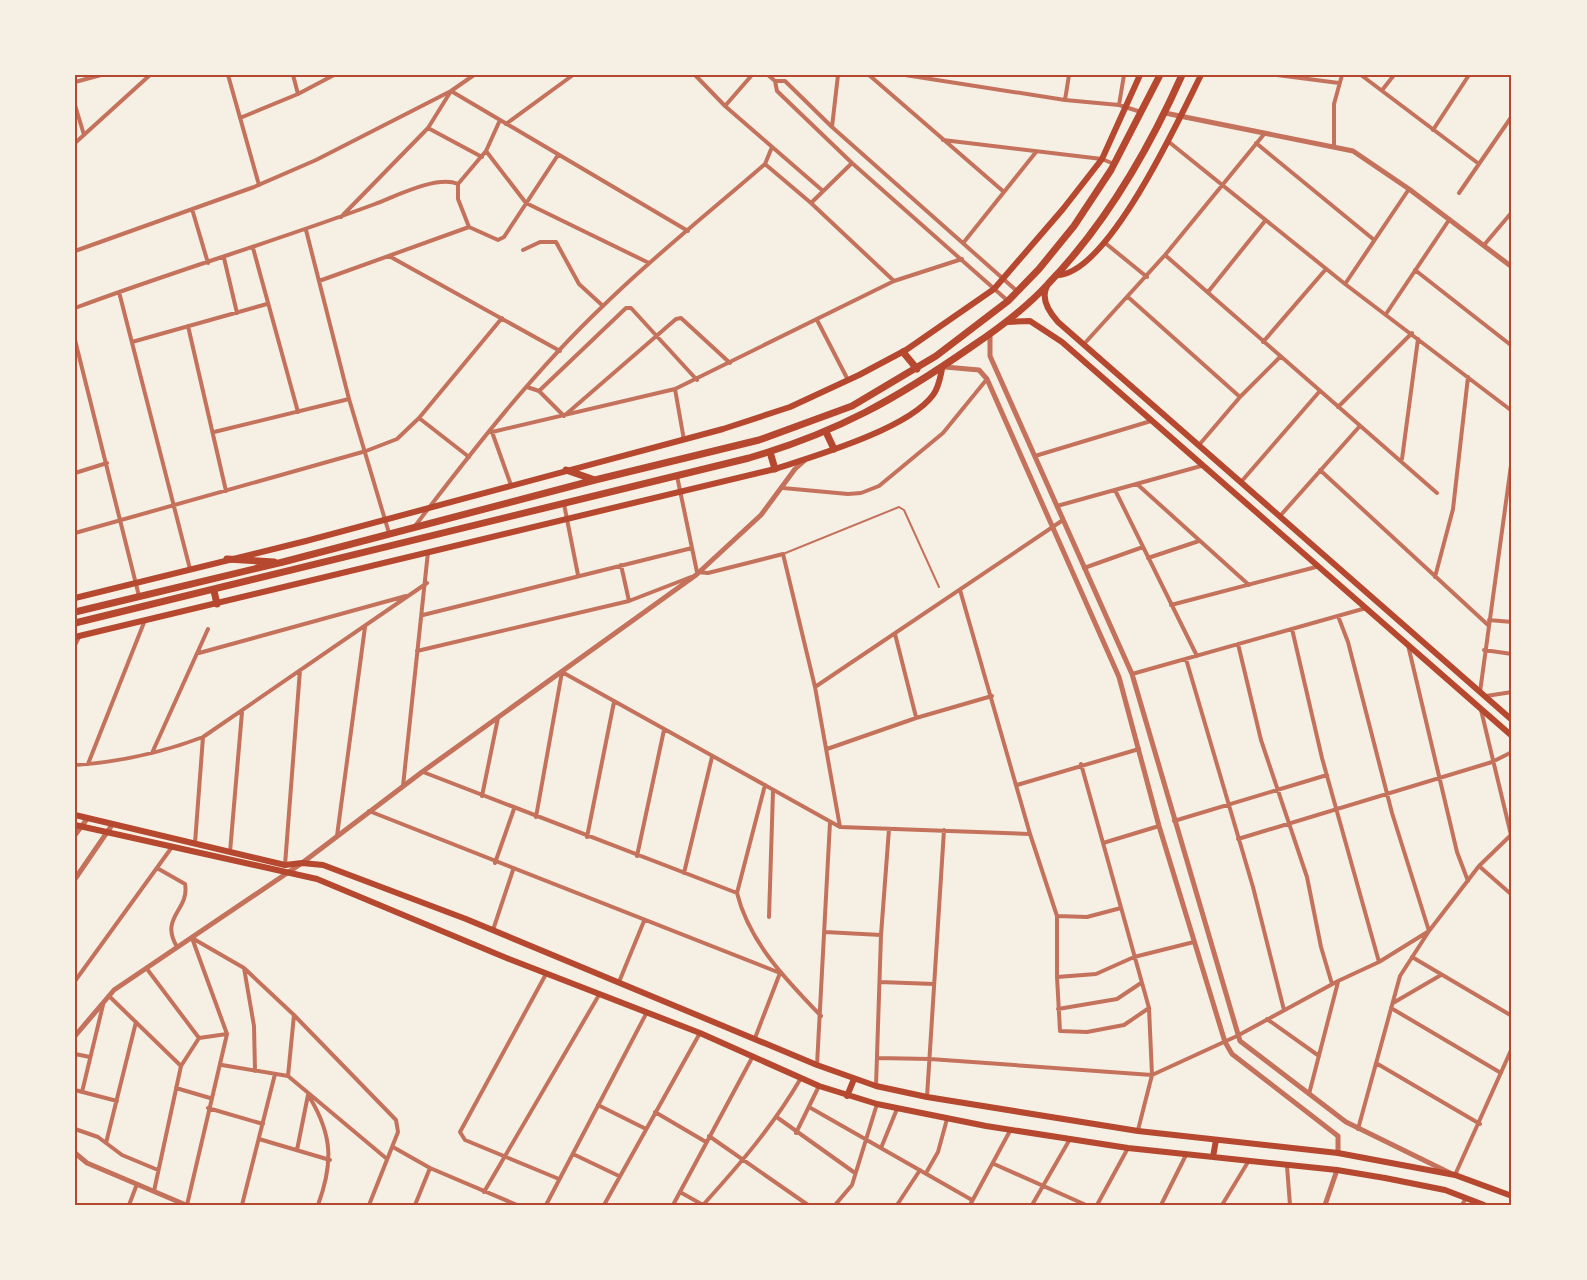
<svg xmlns="http://www.w3.org/2000/svg" width="1587" height="1280" viewBox="0 0 1587 1280" font-family="Lato,sans-serif">
	<style>
		.lines { fill: none; stroke-linecap: round; stroke-linejoin: round }
		.service { stroke: #c5725c; stroke-width: 2 }
		.minor { stroke: #c5725c; stroke-width: 4 }
		.tertiary { stroke: #c5725c; stroke-width: 5 }
		.secondary { stroke: #b5482f; stroke-width: 6 }
		.trunk { stroke: #b5482f; stroke-width: 7 }
		.neatline { fill: none; stroke: #b5482f; stroke-width: 2 }
	</style>
	<rect width="100%" height="100%" fill="#f6efe4"/>
	<g class="lines">
		<path class="service" d="M783,554L899,507L904,510L939,587"/>
		<path class="minor" d="M228,75L259,185
			M293,75L298,94
			M695,75L725,106L823,191
			M768,75L775,81L777,91L852,163L1008,301
			M869,75L1004,192
			M905,75L1065,100L1119,105L1141,112
			M1277,75L1339,83
			M1361,75L1479,164
			M775,81H785L832,127L1018,292
			M75,82L101,75
			M1383,89L1394,75
			M1065,100L1069,75
			M75,105L84,135
			M1119,105L1124,75
			M725,106L752,75
			M240,118L298,94L334,75
			M506,124L573,75
			M832,127L838,75
			M428,128L482,157
			M1433,130L1469,75
			M943,140L1102,159L1114,164
			M1169,142L1345,284L1512,411
			M75,143L150,75
			M1256,143L1373,239
			M1334,145V104L1342,75
			M486,151L526,203L649,263
			M765,164L811,203L894,281
			M458,184V199L469,227L498,240L504,237L558,155
			M458,184L486,151L500,120
			M1459,193L1512,116
			M811,203L852,163
			M192,209L208,263
			M341,217L428,128L451,91L688,231
			M306,230L349,399L389,533
			M964,242L1036,152
			M1104,242L1147,277
			M1484,245L1512,212
			M253,248L298,412
			M523,250L540,242H556L579,284L603,306
			M75,251L254,187L316,160L451,91L474,75
			M1165,255L1437,493
			M389,256L560,351
			M224,258L237,313
			M1415,270L1512,346
			M319,281L469,227
			M1345,284L1409,189
			M119,292L190,569
			M1208,292L1265,221
			M1128,297L1240,397
			M75,308C174,271 276,241 375,204C396,196 437,175 458,184
			M1386,314L1449,220
			M817,320L848,380
			M188,326L226,491
			M75,340L139,596
			M132,342L267,304
			M1263,342L1326,269
			M1084,344L1165,255L1265,133
			M527,387L539,391L564,416L676,319L681,318L730,363
			M675,389L684,440
			M539,391L626,308H631L697,380
			M1338,407L1412,333
			M419,418L469,457
			M214,432L349,399
			M1199,445L1240,397L1280,357
			M1035,456L1151,421
			M1402,459L1418,339
			M1320,470L1488,625
			M75,473L107,463
			M677,476L697,572L708,573L783,554L815,687L840,827
			M1241,482L1319,392
			M1137,484L1249,585
			M511,485L492,432L675,389L894,281L962,259
			M783,488L848,494L861,493L879,486L943,433L987,379
			M1115,490L1197,656
			M564,504L578,575
			M1057,506L1201,466
			M1280,516L1359,427
			M415,526C473,450 535,370 604,305C655,255 711,211 765,164L772,147
			M75,533L366,451L397,439L419,418L502,318
			M1148,558L1199,541
			M621,565L629,601
			M1084,568L1143,547
			M1435,577L1453,509L1468,377
			M960,590L1030,834L1057,916V977L1060,1031L1087,1032L1124,1025L1149,1008
			M1171,605L1316,567
			M423,615L692,548
			M1338,616L1348,642L1392,813L1429,931
			M1489,620L1512,622
			M1292,629L1322,758L1379,962
			M895,634L916,717
			M1238,644L1261,740L1307,877L1321,947L1332,984
			M75,645L79,637
			M1408,645L1457,852L1468,881
			M1484,650L1512,654
			M417,651L629,601L691,577
			M199,653L406,596
			M1186,659L1253,887L1284,1010
			M1132,674L1366,608
			M815,687L1063,520
			M1480,692L1512,458
			M1486,696L1512,692
			M1481,710L1511,835
			M827,749L916,718L992,696
			M152,753L208,629
			M88,764L145,620
			M1081,764L1149,1008L1152,1075L1138,1130
			M75,765C120,762 161,753 203,737L427,583
			M423,772L737,893
			M765,785L737,893C749,942 787,981 821,1016
			M1017,785L1139,749
			M403,786L428,552
			M482,796L498,718
			M369,811L780,973L755,1038
			M536,817L562,672L840,827L1030,834
			M1174,821L1327,775
			M337,836L365,627
			M587,837L614,702
			M1238,839L1492,762L1512,752
			M195,843L203,737
			M1103,843L1159,826
			M230,852L242,712
			M637,856L664,730
			M495,863L514,809
			M285,865L300,670
			M1479,866L1512,895
			M157,868L185,884C190,910 159,917 177,947
			M684,873L712,757
			M1057,916L1087,917L1121,908
			M769,917L773,791
			M493,930L513,870
			M825,932L881,935
			M192,938L244,968L294,1015L396,1120L398,1132L369,1205
			M1412,957L1512,1016
			M244,968L254,1026L255,1071
			M147,969L199,1038
			M546,974L460,1132L465,1140L559,1179
			M1057,977L1096,974L1134,957L1194,942
			M75,981L172,847
			M619,982L644,921
			M880,982L934,984
			M109,996L181,1066
			M1393,1003L1441,975
			M1391,1008L1501,1073
			M1058,1009L1117,999L1141,983
			M1267,1019L1319,1056
			M199,1038L227,1034
			M75,1054L90,1057
			M878,1058L930,1059L1152,1075L1237,1036L1338,981L1379,962L1429,931
			M1376,1063L1480,1124
			M222,1065L288,1076L387,1159
			M817,1065L830,822
			M288,1076L294,1015
			M876,1086L881,935L889,829
			M176,1088L210,1098
			M75,1090L117,1101
			M82,1092L103,1005
			M1309,1094L1338,982
			M927,1097L944,830
			M310,1098C333,1136 333,1164 318,1205
			M598,1105L646,1129
			M809,1107L972,1200
			M208,1108L263,1124
			M655,1112L706,1142
			M778,1118L855,1173
			M75,1129L98,1137L122,1155L158,1170
			M1358,1129L1400,976L1429,931L1479,866L1512,834
			M796,1133L819,1086
			M709,1136L808,1205
			M259,1139L330,1160
			M106,1143L136,1022
			M393,1147L430,1168L517,1205
			M881,1148L897,1109
			M297,1150L308,1095
			M573,1154L619,1176
			M994,1164L1086,1205
			M1287,1166L1290,1205
			M926,1173L938,1152L947,1119
			M1455,1175L1512,1048
			M154,1191L181,1066L199,1038
			M484,1192L599,995
			M680,1192L703,1205
			M129,1205L137,1184
			M187,1205L227,1034L192,938
			M242,1205L275,1074
			M415,1205L430,1168
			M546,1205L647,1012
			M604,1205L700,1033
			M673,1205L753,1056
			M703,1205C740,1164 773,1126 801,1078
			M835,1205L852,1185L877,1104
			M897,1205L920,1170
			M970,1205L1011,1129
			M1032,1205L1070,1139
			M1097,1205L1128,1148
			M1161,1205L1186,1155
			M1222,1205L1248,1162
			M1462,1205L1466,1198"/>
		<path class="tertiary" d="M1165,113L1353,151L1409,189L1512,267
			M990,335V356L1132,674L1240,1041L1346,1122L1450,1173
			M945,367L979,370L987,379L1119,677L1159,826L1225,1042L1232,1054L1338,1136V1153
			M75,835L87,819
			M75,879L112,825
			M75,1036L114,990L302,863L422,772L696,575L761,515L795,469L804,461
			M75,1153L87,1163L186,1205
			M1325,1205L1337,1170"/>
		<path class="secondary" d="M1056,275C1107,277 1180,117 1201,75
			M1047,286C1040,299 1049,312 1058,322L1512,720
			M1007,322L1030,321L1062,342L1512,736
			M75,598L306,541L723,429L790,407L859,375L906,350L994,289L1063,209L1102,159L1140,75
			M75,637L775,469C815,456 908,429 933,395C939,387 940,378 942,369
			M75,815L285,865L302,863L323,865L466,919L817,1065L876,1086L927,1097L1138,1131L1338,1153L1455,1175L1512,1196
			M75,825L317,879L509,959L700,1033L819,1086L877,1104L986,1126L1128,1148L1337,1170L1385,1178L1445,1190L1484,1205
			M847,1096L854,1079
			M1213,1157L1216,1140"/>
		<path class="trunk" d="M903,352L917,369
			M826,432L834,449
			M770,452L775,469
			M566,470L595,480
			M227,559L274,562
			M214,591L217,604
			M75,612L283,562L595,480L759,440L852,406L936,356L1008,301L1039,269L1074,226L1111,170L1160,75
			M75,623L749,458C838,432 896,399 971,347C998,329 1026,308 1048,284C1105,225 1149,149 1182,75"/>
	</g>
	<rect width="1587" height="1280" fill="none" stroke="#f6efe4" stroke-width="153"/>
	<rect x="76" y="76" width="1434" height="1128" class="neatline"/>
</svg>
